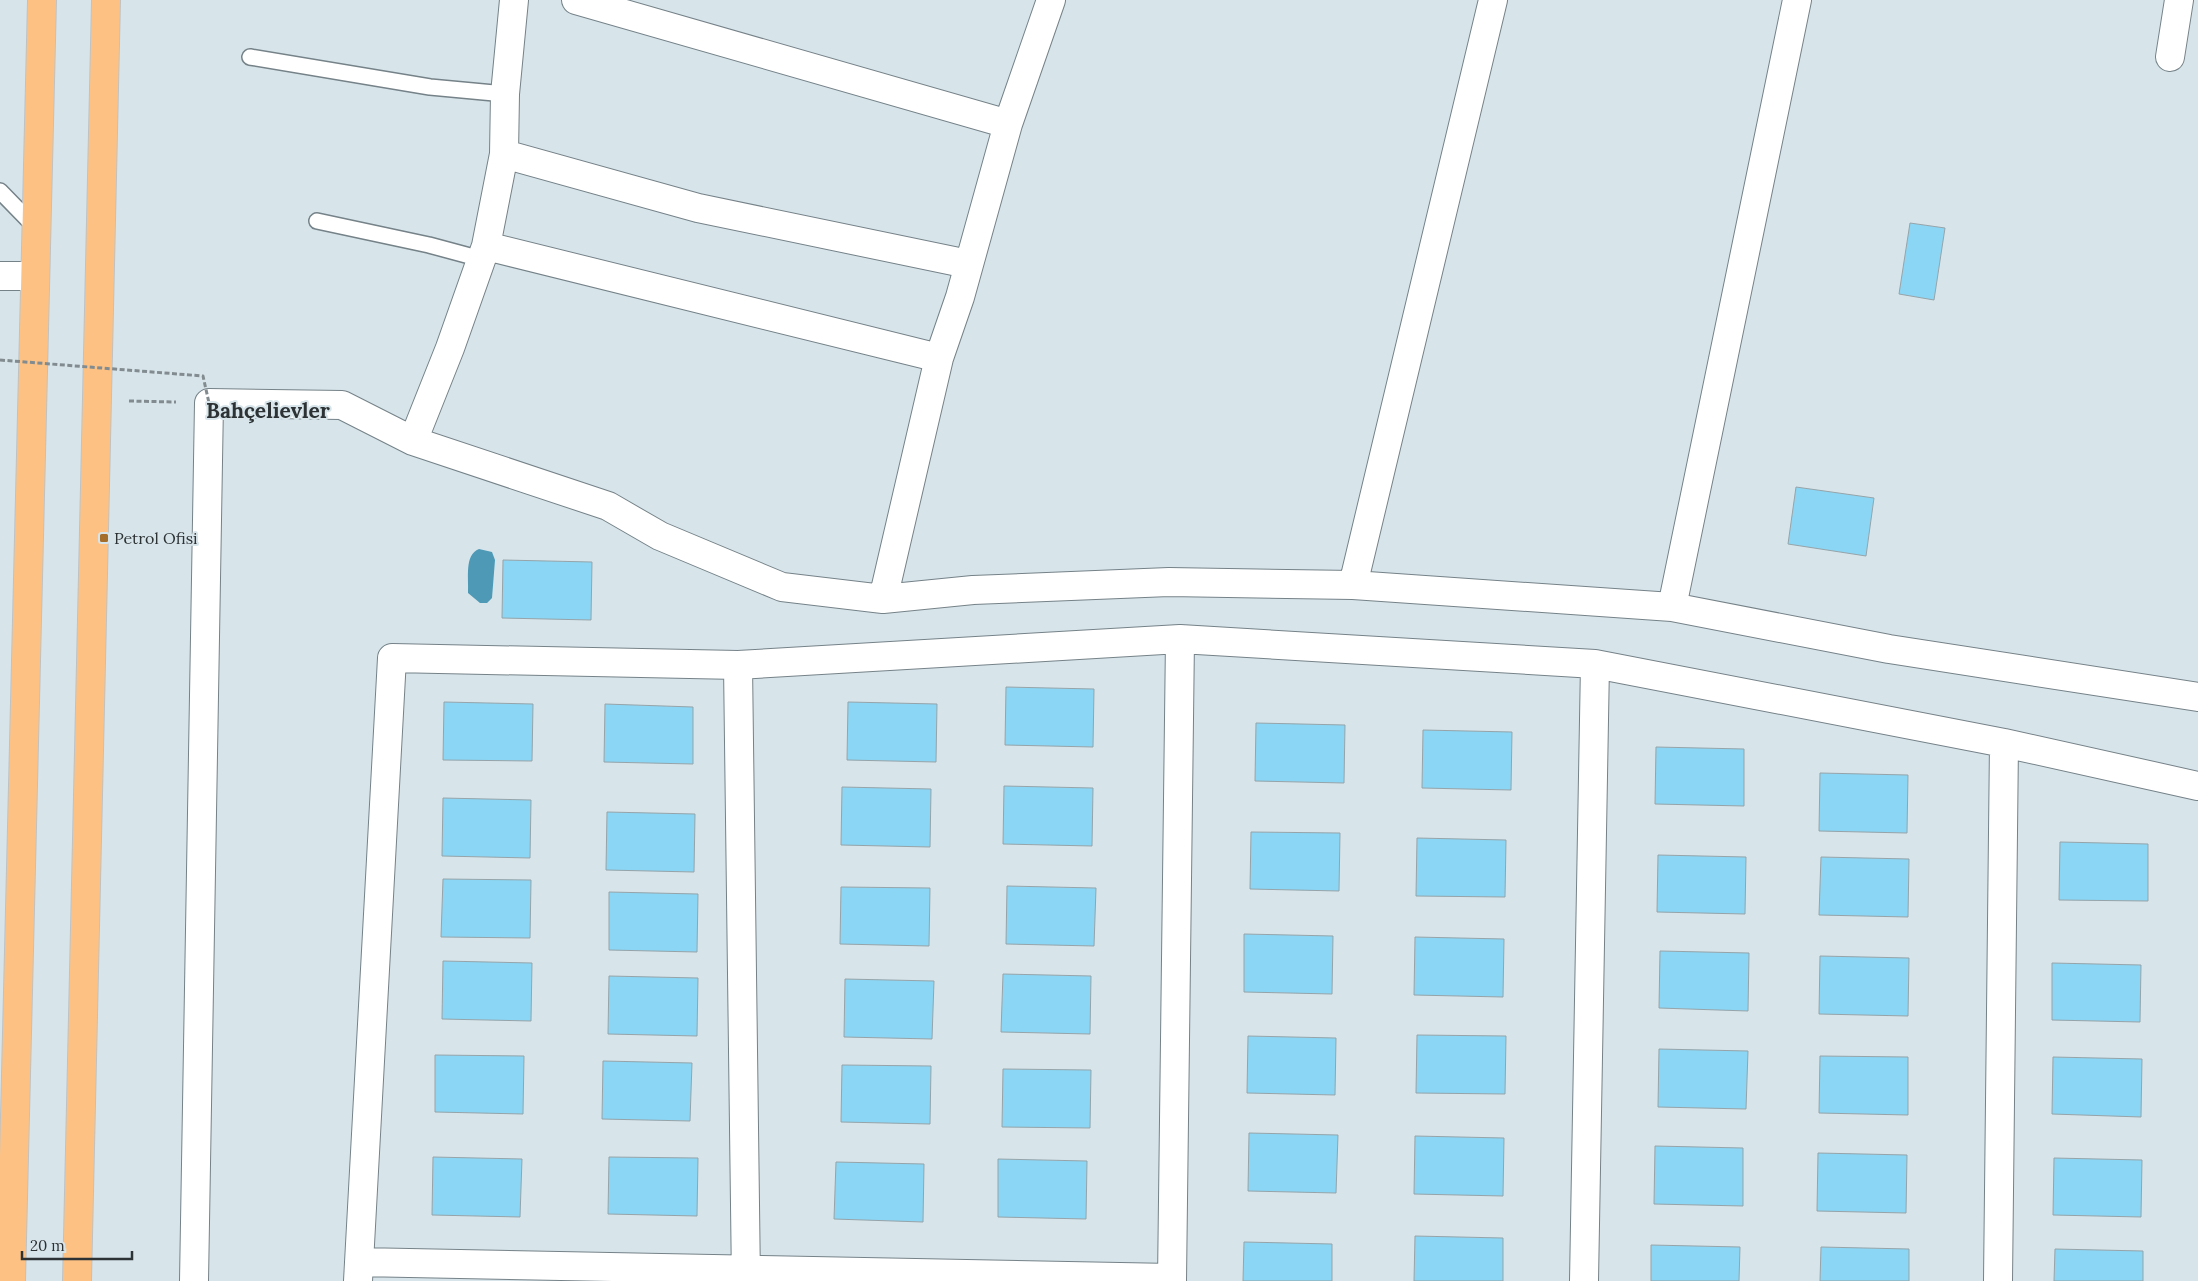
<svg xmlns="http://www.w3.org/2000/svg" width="2198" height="1281" viewBox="0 0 2198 1281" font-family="Lora,serif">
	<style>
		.water { fill: #4e9ab6 }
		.building { fill: #8ad6f4; stroke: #96a4a9 }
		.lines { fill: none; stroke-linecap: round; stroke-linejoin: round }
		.lane-casing { stroke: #758288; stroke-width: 18 }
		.street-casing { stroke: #758288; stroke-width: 30 }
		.highway-casing { stroke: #c0c2c2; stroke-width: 30 }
		.path { stroke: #828c90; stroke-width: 3; stroke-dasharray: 5 2.5; stroke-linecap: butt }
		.lane { stroke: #fff; stroke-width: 15 }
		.street { stroke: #fff; stroke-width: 28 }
		.highway { stroke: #fdc283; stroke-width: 28 }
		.path-bridge { stroke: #828c90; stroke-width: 3; stroke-dasharray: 5 2.5; stroke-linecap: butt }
		.poi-dot { fill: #a46d29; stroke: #d7e5eb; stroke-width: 2 }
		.labels { text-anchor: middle; stroke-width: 4; stroke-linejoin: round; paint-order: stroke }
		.poi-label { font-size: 16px; fill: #2d3234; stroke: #d7e5eb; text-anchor: start }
		.district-label { font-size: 21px; font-weight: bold; fill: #2d3234; stroke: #d7e5eb }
	</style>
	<rect width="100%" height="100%" fill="#d7e5eb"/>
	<path class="water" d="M479,549L492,552L495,560L492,598L487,603H480L468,593C469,578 464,555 479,549Z"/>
	<path class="building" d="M1910,223L1945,228L1934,300L1899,294Z
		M1796,487L1874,498L1866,556L1788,544Z
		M503,560L592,562L591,620L502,618Z
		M1006,687L1094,689L1093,747L1005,745Z
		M444,702L533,704L532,761L443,760Z
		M848,702L937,704L936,762L847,760Z
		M605,704L693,707V764L604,762Z
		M1256,723L1345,725L1344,783L1255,781Z
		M1423,730L1512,732L1511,790L1422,788Z
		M1656,747L1744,749V806L1655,804Z
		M1820,773L1908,775L1907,833L1819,831Z
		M1004,786L1093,788L1092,846L1003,844Z
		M842,787L931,789L930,847L841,845Z
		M443,798L531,800L530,858L442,856Z
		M607,812L695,814L694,872L606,870Z
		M1251,832L1340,833L1339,891L1250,889Z
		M1417,838L1506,840L1505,897L1416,896Z
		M2060,842L2148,844V901L2059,900Z
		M1658,855L1746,857L1745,914L1657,912Z
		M1821,857L1909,859L1908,917L1819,915Z
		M443,879L531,880L530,938L441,937Z
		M1007,886L1096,888L1094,946L1006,944Z
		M841,887L930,888L929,946L840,944Z
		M609,892L698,894L697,952L609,950Z
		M1244,934L1333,936L1332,994L1244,992Z
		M1415,937L1504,939L1503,997L1414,995Z
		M1660,951L1749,953L1748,1011L1659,1008Z
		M1820,956L1909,958L1908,1016L1819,1014Z
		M443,961L532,963L531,1021L442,1019Z
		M2052,963L2141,965L2140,1022L2052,1020Z
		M1003,974L1091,976L1090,1034L1001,1032Z
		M609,976L698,978L697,1036L608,1034Z
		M845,979L934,981L932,1039L844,1037Z
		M1417,1035L1506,1036L1505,1094L1416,1093Z
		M1248,1036L1336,1038L1335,1095L1247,1093Z
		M1659,1049L1748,1051L1746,1109L1658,1107Z
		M435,1055L524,1056L523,1114L435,1112Z
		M1820,1056L1908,1057V1115L1819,1113Z
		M2053,1057L2142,1059L2141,1117L2052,1114Z
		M603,1061L692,1063L690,1121L602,1119Z
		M842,1065L931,1066L930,1124L841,1122Z
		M1003,1069L1091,1070L1090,1128L1002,1127Z
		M1249,1133L1338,1135L1336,1193L1248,1191Z
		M1415,1136L1504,1138L1503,1196L1414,1194Z
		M1655,1146L1743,1148V1206L1654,1204Z
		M1818,1153L1907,1155L1906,1213L1817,1211Z
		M433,1157L522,1159L520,1217L432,1215Z
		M609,1157L698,1158L697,1216L608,1214Z
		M2054,1158L2142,1160L2141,1217L2053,1215Z
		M998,1159L1087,1161L1086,1219L998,1217Z
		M836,1162L924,1164L923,1222L834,1219Z
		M1415,1236L1503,1238V1281H1414Z
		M1244,1242L1332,1244V1281H1243Z
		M1651,1245L1740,1247L1739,1281H1651Z
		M1821,1247L1909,1249V1281H1820Z
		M2055,1249L2143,1251V1281H2054Z"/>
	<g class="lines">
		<defs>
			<path id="lane" d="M250,57L430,87L505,94
				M0,191L37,229
				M317,221L429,245L481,259"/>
			<path id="street" d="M576,0L1008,124
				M2170,57L2179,0
				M504,154L698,208L968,264
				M486,246L939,358
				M0,276H35
				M413,441L450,348L486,246L504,154L505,94L514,0
				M1353,585L1493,0
				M883,599L939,358L960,297L1008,124L1051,0
				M1672,607L1797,0
				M738,665L746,1281
				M359,1262L1172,1278
				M194,1281L209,403L342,405L413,441L608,506L660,536L782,587L883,599L973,590L1169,582L1353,585L1672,607L1889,649L2198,697
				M358,1281L392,658L738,665L1180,639L1595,664L2004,743L2198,786
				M1172,1281L1180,639
				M1584,1281L1595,664
				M1998,1281L2004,743"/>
			<path id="highway" d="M11,1281L42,0
				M77,1281L106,0"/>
		</defs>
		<use href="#lane" class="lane-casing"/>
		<use href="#street" class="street-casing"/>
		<use href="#highway" class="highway-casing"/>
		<path class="path" d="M129,401L176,402"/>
		<use href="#lane" class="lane"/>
		<use href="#street" class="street"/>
		<use href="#highway" class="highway"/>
		<path class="path-bridge" d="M0,360L203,376L209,403"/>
	</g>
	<rect class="poi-dot" x="99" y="533" width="10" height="10" rx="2.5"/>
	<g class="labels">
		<g class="poi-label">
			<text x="114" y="544">Petrol Ofisi</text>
		</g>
		<g class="district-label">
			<text x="268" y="418">Bahçelievler</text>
		</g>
	</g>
	<path d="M22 1251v8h110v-8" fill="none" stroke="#2d3234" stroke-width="2.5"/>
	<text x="30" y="1251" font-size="15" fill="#2d3234" stroke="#d7e5eb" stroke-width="4" paint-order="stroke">20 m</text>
</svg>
